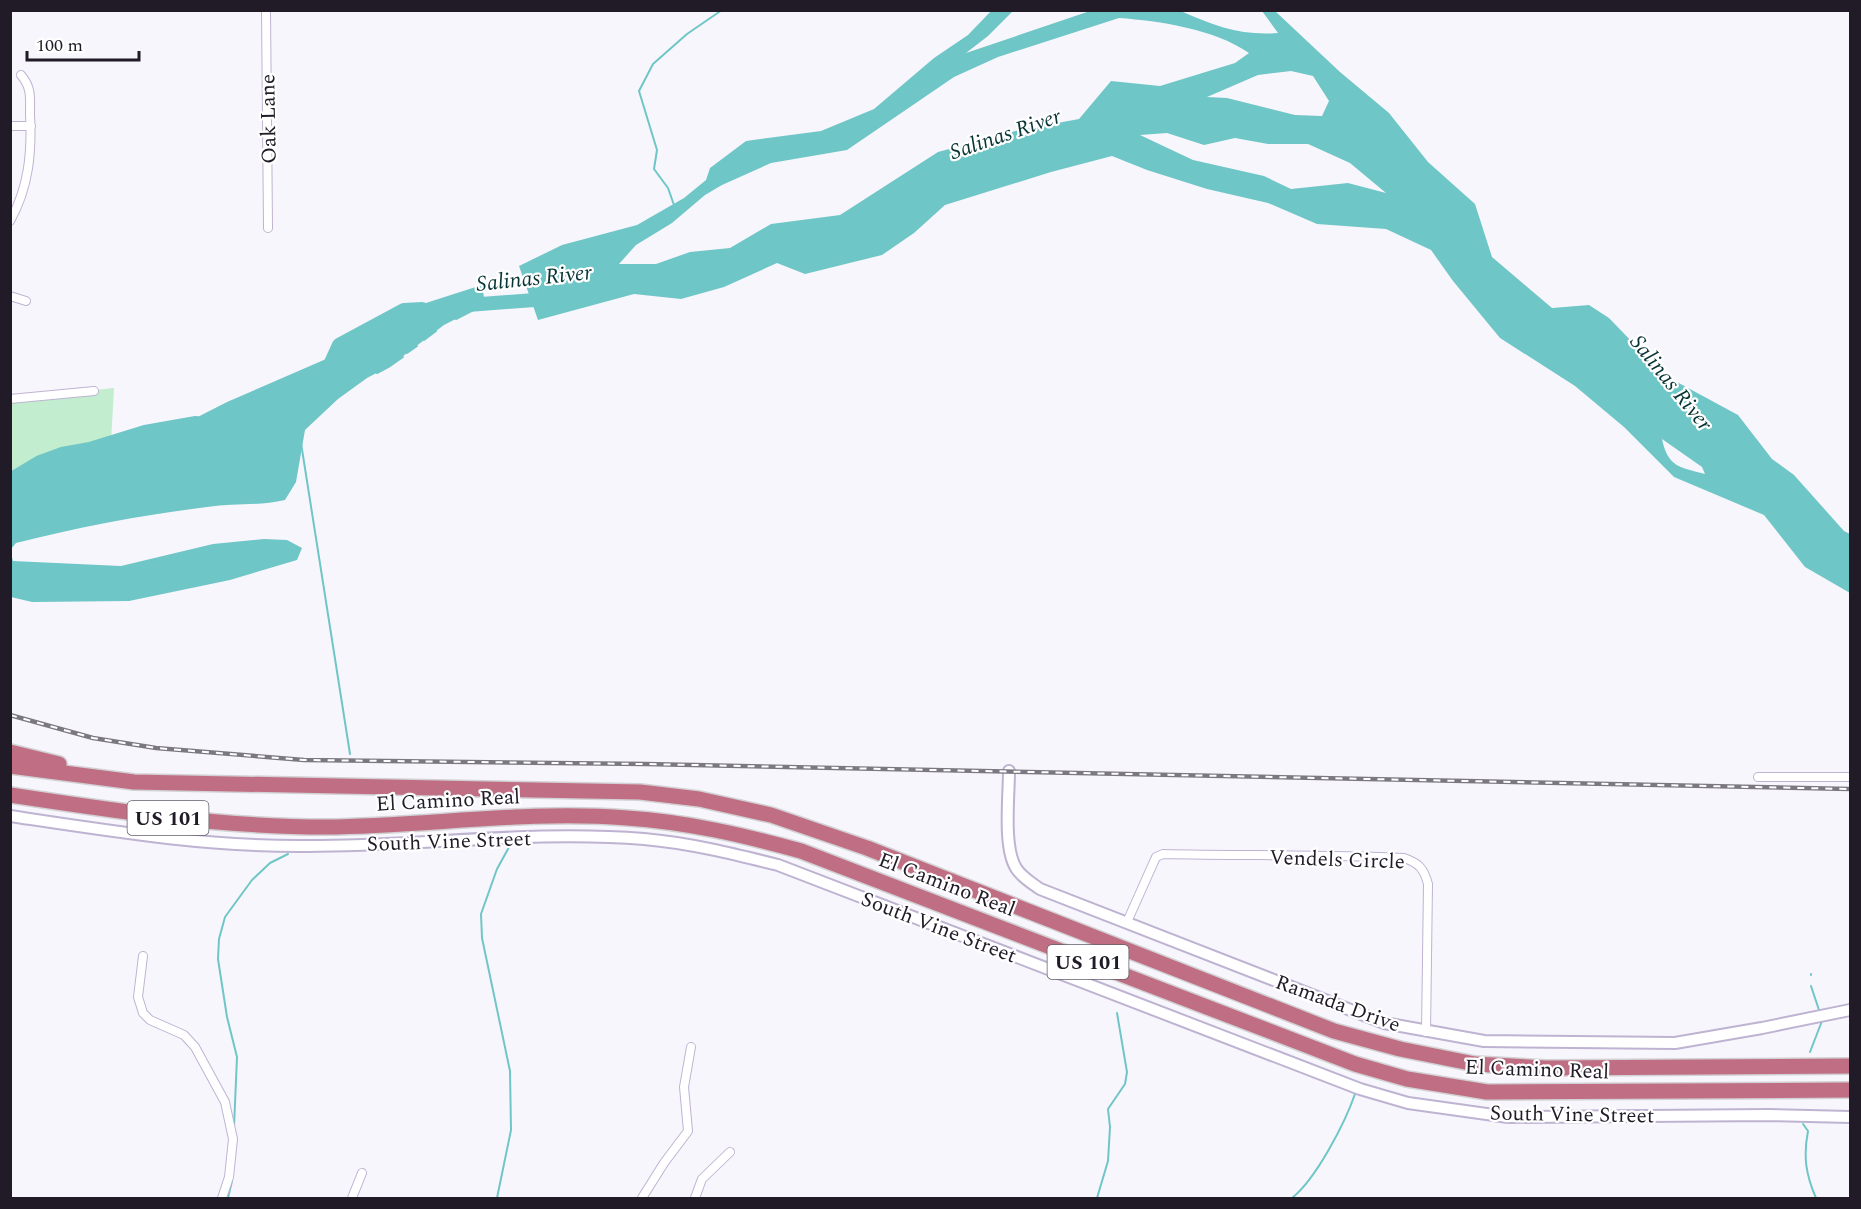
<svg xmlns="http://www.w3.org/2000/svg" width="1861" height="1209" viewBox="0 0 1861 1209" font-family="Spectral,serif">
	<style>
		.green { fill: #c3edcf }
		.water { fill: #6fc6c7; fill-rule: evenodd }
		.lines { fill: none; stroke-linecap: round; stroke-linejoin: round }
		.stream { stroke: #6fc6c7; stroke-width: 2 }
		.river { stroke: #6fc6c7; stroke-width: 14 }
		.street-casing { stroke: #bfb3d2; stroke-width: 10 }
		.secondary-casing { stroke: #bfb3d2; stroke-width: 14 }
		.highway-casing { stroke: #d2d1d4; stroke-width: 18 }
		.street { stroke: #fff; stroke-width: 8 }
		.secondary { stroke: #fff; stroke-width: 10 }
		.highway { stroke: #c06e83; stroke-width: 15 }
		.rail-casing { stroke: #7b7882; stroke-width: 4.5 }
		.rail { stroke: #fff; stroke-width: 2; stroke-dasharray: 7; stroke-linecap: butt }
		.labels { text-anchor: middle; stroke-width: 4.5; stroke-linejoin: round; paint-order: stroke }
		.shield { fill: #fff; stroke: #635f68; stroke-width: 1.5 }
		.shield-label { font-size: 20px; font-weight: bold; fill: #201b27 }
		.street-label { font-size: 21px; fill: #201b27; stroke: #fff }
		.water-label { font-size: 22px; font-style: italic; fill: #083435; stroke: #fff }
	</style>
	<rect width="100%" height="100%" fill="#f8f6fd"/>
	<path class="green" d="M114,388L111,443L11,480V399Z"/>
	<path class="water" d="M992,10L1013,11L988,36L966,53L1090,11H1187L1183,12C1215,26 1242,36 1278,33L1262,11H1275L1340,72L1389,113L1428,162L1475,204L1492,257L1552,308L1589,305L1609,318L1664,375L1738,415L1772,459L1794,475L1844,531L1850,534V593L1805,567L1764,515L1674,477L1624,427L1575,386L1500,338L1453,281L1431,250L1386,229L1317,224L1268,203L1207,189L1147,170L1112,156L1051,172L945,205L914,233L882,255L805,274L777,263L724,287L681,299L634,294L538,320L519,266L562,245L637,225L684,198L706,180L710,168L746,141L821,131L874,109L934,58L968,35ZM1119,18C1160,21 1214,29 1249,53L1235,63L1160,86L1111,81L1079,119L1019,130L938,152L840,215L771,224L730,248L690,252L656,264H619L636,245L672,223L705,195L722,185L771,163L847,150L954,77L998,57ZM1291,71L1313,76L1329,101L1322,116L1295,115L1227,98L1207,97L1258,75ZM1167,133L1204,145L1235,138L1268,144H1308L1350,163L1386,193L1348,183L1291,189L1264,176L1193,160L1140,135ZM1662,439L1702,467L1705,474C1679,467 1668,467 1662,439Z
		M482,285L485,304L444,325L390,366L367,378L338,399L305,430L296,482L285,500C259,506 233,503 207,507C142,515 79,527 16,543L11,549V471H25L40,462L62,454L90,449L145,432L180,426L227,402L333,356L339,345L404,310Z
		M264,539L287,540L302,548L297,560L230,580L129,601L32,602L11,597V554L13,561L121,566L213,544Z"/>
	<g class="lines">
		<path class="stream" d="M674,205L668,188L654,169L657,150L639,91L653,64L687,34L722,10
			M456,319L485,304
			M424,340L436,331
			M407,353L417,346
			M377,373L390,366L403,357
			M301,443L350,754
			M1811,974V975
			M1811,986L1820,1013
			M1810,1052L1822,1021L1821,1019
			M1803,1124L1808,1131C1803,1157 1806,1175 1816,1198
			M234,1127L237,1057L227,1017L218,959L219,939L225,917L252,880L270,863L288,854
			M228,1198L232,1181
			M497,1198L511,1130L510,1071L482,938L481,914L497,869L513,840
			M1097,1198L1108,1161L1110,1127L1108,1109L1125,1084L1127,1072L1117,1013
			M1292,1198C1316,1179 1345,1123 1355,1094"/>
		<path class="river" d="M468,305L548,299
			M329,367L339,345L404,310L422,309
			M10,480L40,462L62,454L90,449L145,432L196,423"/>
		<defs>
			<path id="street" d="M266,10L268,228
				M10,126H31
				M10,221C29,187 32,152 30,114C30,98 32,88 21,75
				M10,296L26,301
				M10,399L94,391
				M1758,777H1850
				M1127,922L1152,866L1156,857L1163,854C1243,856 1324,854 1404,858C1419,863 1424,869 1428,884L1426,1032
				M143,956L138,997L143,1013L150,1020L184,1035L195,1047L225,1102L233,1139L229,1177L222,1198
				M352,1198L362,1173
				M642,1198L664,1163L688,1131L684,1087L691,1047
				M695,1198L702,1179L730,1152"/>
			<path id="secondary" d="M1009,771C1009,797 1003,847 1016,868C1021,877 1032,883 1040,889L1384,1023L1484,1041L1675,1043L1762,1028L1850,1010
				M10,816C110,831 208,847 308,846C420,846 533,830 644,839C690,843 734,854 778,865L1360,1089L1408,1103L1508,1117L1768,1115L1850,1117"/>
			<path id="highway" d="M10,752L59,764
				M10,766L134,782L640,792L699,799L771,815L867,848L1334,1031L1400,1049L1475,1064L1546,1068L1850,1066
				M10,795C116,811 219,827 327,827C427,826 527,810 627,818C687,822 743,835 801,851L1355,1064L1407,1079L1487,1092L1850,1090"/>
		</defs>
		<use href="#street" class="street-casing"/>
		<use href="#secondary" class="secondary-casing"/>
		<use href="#highway" class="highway-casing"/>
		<use href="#street" class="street"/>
		<use href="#secondary" class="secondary"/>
		<use href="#highway" class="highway"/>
		<defs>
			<path id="rail" d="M10,715L93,738L156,748L304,760L645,764L1850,789"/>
		</defs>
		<use href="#rail" class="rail-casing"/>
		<use href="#rail" class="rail"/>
	</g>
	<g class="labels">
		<g class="shield">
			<rect x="127.5" y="801" width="81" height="34" rx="4.5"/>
			<rect x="1047.5" y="945" width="81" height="34" rx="4.5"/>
		</g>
		<g class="shield-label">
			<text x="168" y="825">US 101</text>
			<text x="1088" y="969">US 101</text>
		</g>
		<g class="street-label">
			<text transform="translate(268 119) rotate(-91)" y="7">Oak Lane</text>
			<text transform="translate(448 800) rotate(-3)" y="7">El Camino Real</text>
			<text transform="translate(449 841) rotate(-2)" y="7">South Vine Street</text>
			<text transform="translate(1337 859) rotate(2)" y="7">Vendels Circle</text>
			<text transform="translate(947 884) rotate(21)" y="7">El Camino Real</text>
			<text transform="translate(939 927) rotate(21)" y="7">South Vine Street</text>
			<text transform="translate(1338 1003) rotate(20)" y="7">Ramada Drive</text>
			<text transform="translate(1537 1069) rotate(2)" y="7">El Camino Real</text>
			<text transform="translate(1572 1114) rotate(1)" y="7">South Vine Street</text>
		</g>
		<g class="water-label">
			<text transform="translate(1005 133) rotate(-19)" y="8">Salinas River</text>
			<text transform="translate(534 277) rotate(-6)" y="8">Salinas River</text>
			<text transform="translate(1672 382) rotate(51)" y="8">Salinas River</text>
		</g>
	</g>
	<rect width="1861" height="1209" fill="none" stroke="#201b27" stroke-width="24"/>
	<path d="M27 51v9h112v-9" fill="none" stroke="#201b27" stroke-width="3"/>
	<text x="36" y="51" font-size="18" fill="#201b27" stroke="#ffffff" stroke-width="4.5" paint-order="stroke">100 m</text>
</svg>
